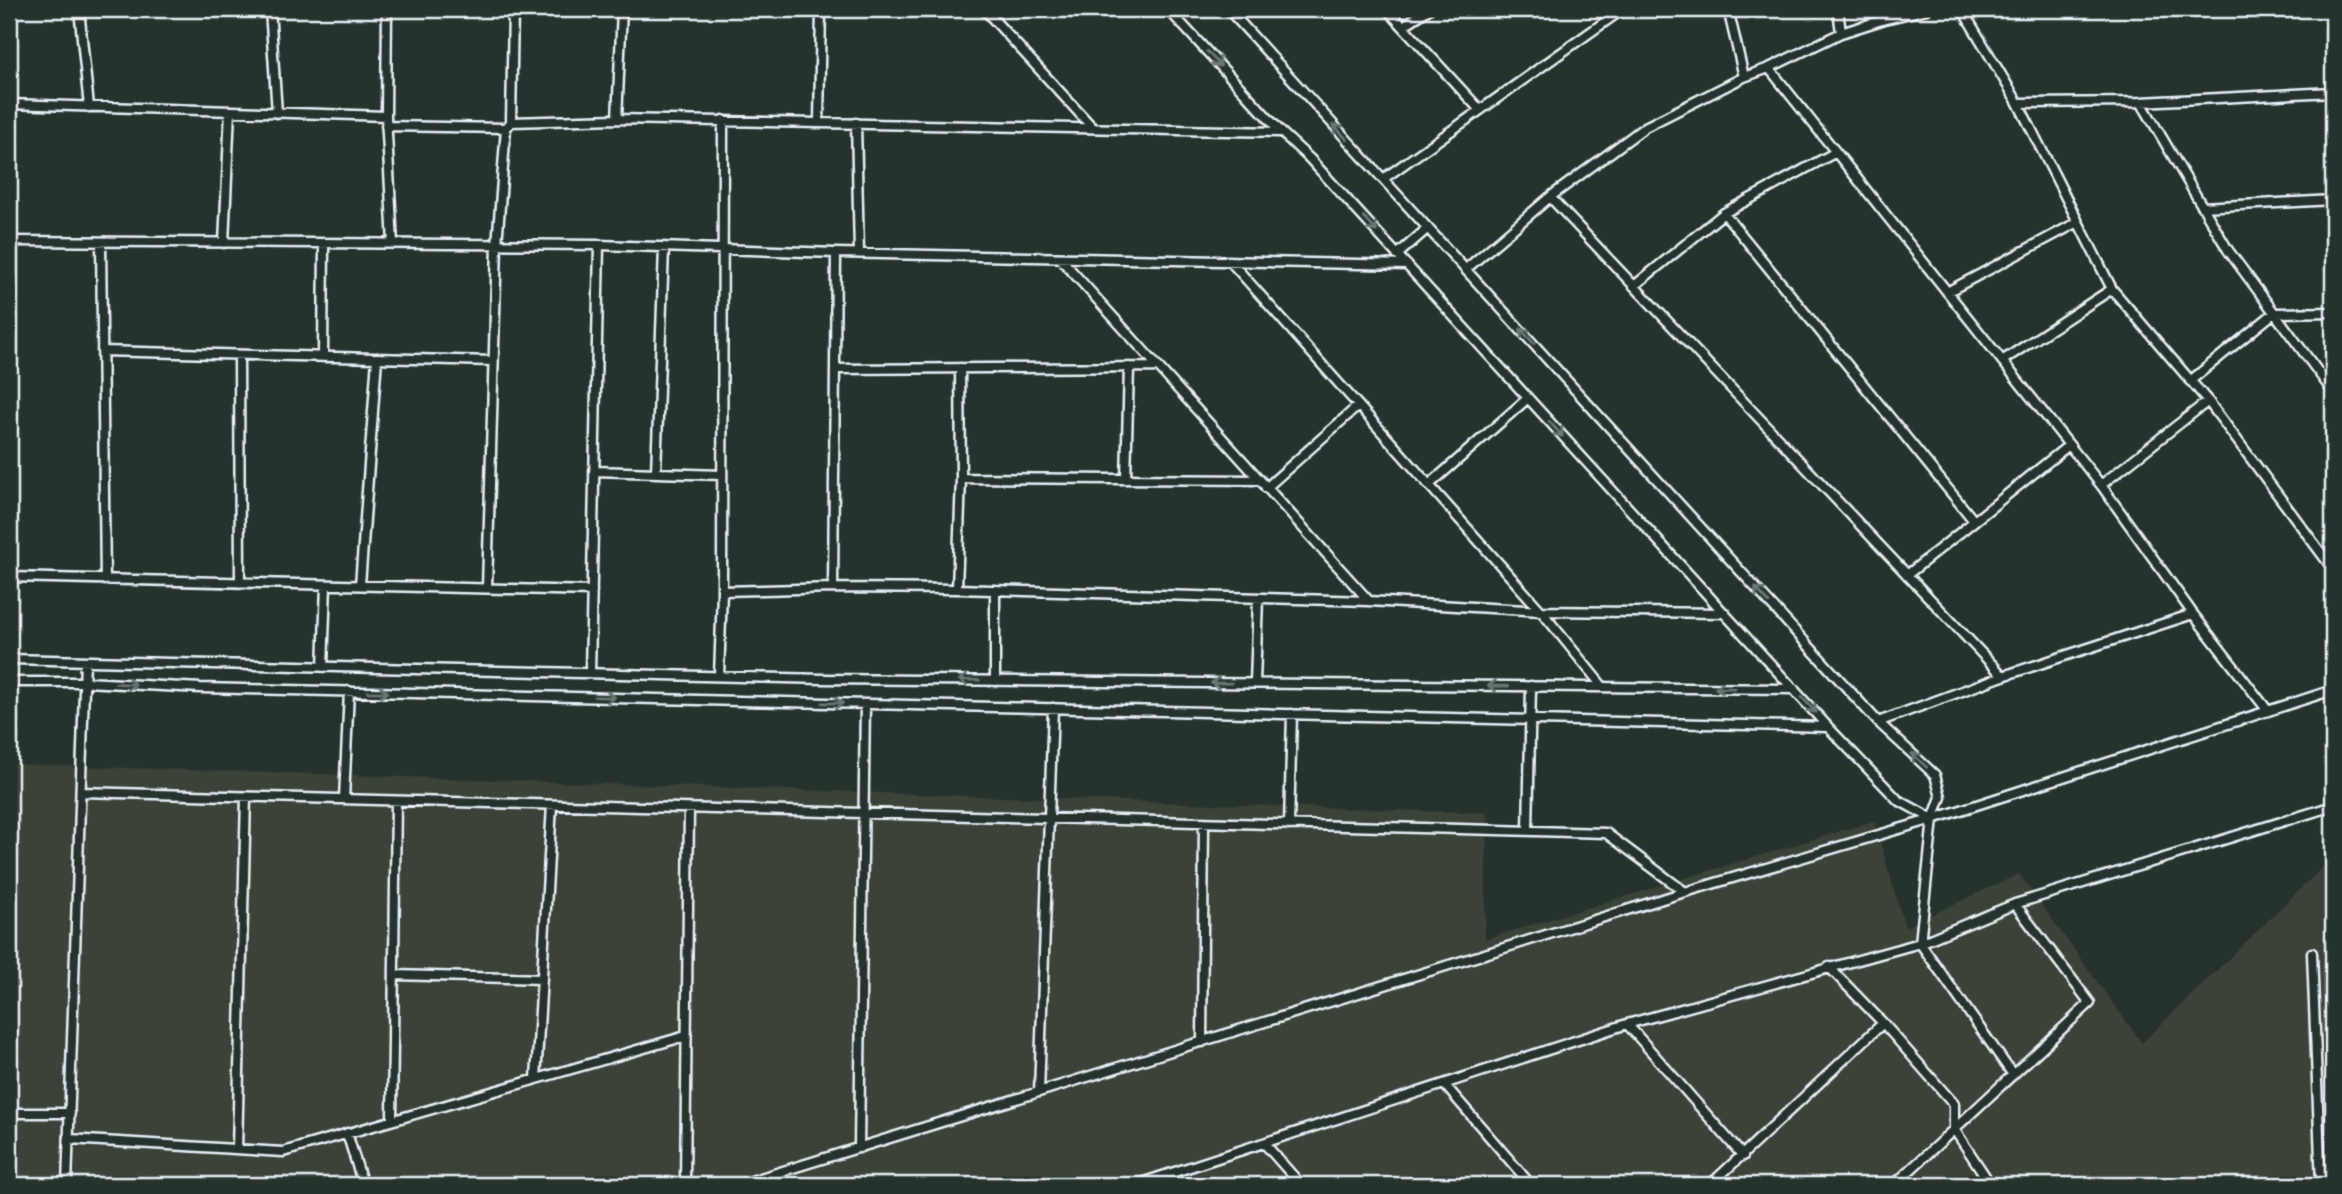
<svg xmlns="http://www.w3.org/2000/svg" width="2342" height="1194" viewBox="0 0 2342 1194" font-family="Itim,sans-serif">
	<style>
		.built { fill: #3a4238 }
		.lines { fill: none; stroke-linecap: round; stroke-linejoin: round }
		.street-casing { stroke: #e8f1f8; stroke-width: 13 }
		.street { stroke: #26332d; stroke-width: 8 }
		.oneway { stroke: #6a7674 }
	</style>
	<rect width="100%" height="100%" fill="#26332d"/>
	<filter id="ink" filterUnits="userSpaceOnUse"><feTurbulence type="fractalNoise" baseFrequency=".0143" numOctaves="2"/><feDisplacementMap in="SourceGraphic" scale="14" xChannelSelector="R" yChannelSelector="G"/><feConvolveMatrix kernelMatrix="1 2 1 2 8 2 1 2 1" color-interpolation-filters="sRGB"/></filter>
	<g filter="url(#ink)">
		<path class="built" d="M9,764L1487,813L1485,939L1874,821L1905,927L2019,874L2142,1043L2333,857V1185H9Z"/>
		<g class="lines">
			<defs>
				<path id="street" d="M79,9L89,107
					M270,9L277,113
					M387,9L386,116L393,244
					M984,9L1093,128
					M1168,9L1281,132L1310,159L1828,727L1898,800L1933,819
					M1228,9L1878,722L1935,775L1941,797L1933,819L1920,943L2013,1075
					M1387,9L1480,110
					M1728,9L1744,77
					M1838,9L1841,33
					M1962,9L2018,103L2112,289L2208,401L2333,569
					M1403,26L1429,9
					M1769,68L2101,485L2193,614L2268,711
					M2141,102L2228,250L2333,392
					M2018,103L2141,102L2333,92
					M9,104L386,116
					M617,119L622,9
					M511,122L617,119L1281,132
					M819,122L821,9
					M856,123L859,253
					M386,126L506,128
					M1383,179L1623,9
					M1550,197L2003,676
					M2202,207L2333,200
					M1724,213L1974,521
					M9,241L599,245L836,253L1407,265
					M101,242L105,580
					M224,243L230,111
					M1397,255L1428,228
					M1060,258L1369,601
					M1230,261L1541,611L1603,687
					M1466,269L1550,197L1645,127L1744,77L1769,68L1841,33L1885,19L1927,9
					M1634,286L1724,213L1836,152
					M1947,292L2078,222
					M102,351L493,361
					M239,355L240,583
					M323,357L324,243
					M2002,361L2112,289
					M836,369L1158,367
					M2190,381L2274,313L2333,312
					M594,471L722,475
					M656,473L664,248
					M961,478L1259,480
					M1126,479L1129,367
					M1429,485L1528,398
					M2101,485L2208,401
					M1266,488L1358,406
					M1907,575L2069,445
					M9,577L592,591
					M360,585L377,358
					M487,588L497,245L506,128L511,122L513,9
					M833,588L836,253
					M957,589L961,478L960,368
					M722,591L833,588L957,589L1369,601L1541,611L1725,613
					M9,659L823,679L1794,689
					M323,667L326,585
					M590,673L599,245
					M719,676L722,591L723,120
					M995,681V590
					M9,682H85L201,688L1828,727
					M1255,683L1258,598
					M1878,722L2003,676L2193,614
					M81,792L1606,833L1685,892
					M344,799L349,691
					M1289,825L1292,714
					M1528,831L1531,686
					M2312,953L2321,1185
					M394,975L542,979
					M1883,1023L1954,1104V1129L1991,1185
					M1627,1024L1743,1156
					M1202,1042L1204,823
					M536,1079L552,805
					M1444,1084L1531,1185
					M1039,1092L1053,708
					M9,1113H70
					M392,1120L396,801
					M347,1133L363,1185
					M69,1139L283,1152L686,1036
					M1264,1143L1301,1185
					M859,1148L865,704
					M237,1149L246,797
					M67,1185L85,661
					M685,1185L689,809
					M738,1185L1685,892L1933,819L2333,690
					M1135,1185L1627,1024L1920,943L2015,904L2333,806
					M1710,1185L1883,1023L1829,967
					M1894,1185L2090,1003L2015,904"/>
			</defs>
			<use href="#street" class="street-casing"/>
			<use href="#street" class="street"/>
		</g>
		<defs><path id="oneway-shaft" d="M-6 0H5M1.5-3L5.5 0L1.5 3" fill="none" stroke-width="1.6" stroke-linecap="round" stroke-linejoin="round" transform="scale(1.75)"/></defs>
		<g class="oneway">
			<use href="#oneway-shaft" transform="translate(1214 59) rotate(47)"/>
			<use href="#oneway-shaft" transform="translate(1340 132) rotate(-132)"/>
			<use href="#oneway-shaft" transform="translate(1370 224) rotate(48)"/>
			<use href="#oneway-shaft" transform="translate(1527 336) rotate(-132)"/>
			<use href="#oneway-shaft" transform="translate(1556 429) rotate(48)"/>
			<use href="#oneway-shaft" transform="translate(1762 595) rotate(-132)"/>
			<use href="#oneway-shaft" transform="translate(969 680) rotate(-179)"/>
			<use href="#oneway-shaft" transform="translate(1221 683) rotate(-179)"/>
			<use href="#oneway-shaft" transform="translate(126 684) rotate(3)"/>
			<use href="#oneway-shaft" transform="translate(1498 686) rotate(-179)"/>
			<use href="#oneway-shaft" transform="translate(1725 688) rotate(-179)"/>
			<use href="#oneway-shaft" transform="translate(378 692) rotate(1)"/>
			<use href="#oneway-shaft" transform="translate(605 697) rotate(1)"/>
			<use href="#oneway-shaft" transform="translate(833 703) rotate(1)"/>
			<use href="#oneway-shaft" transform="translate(1809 705) rotate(48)"/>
			<use href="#oneway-shaft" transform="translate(1919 760) rotate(-137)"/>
		</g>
	</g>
	<rect width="2342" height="1194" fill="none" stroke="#26332d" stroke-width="35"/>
	<rect x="18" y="18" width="2307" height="1159" fill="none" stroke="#e8f1f8" stroke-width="2.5" filter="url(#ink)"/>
</svg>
